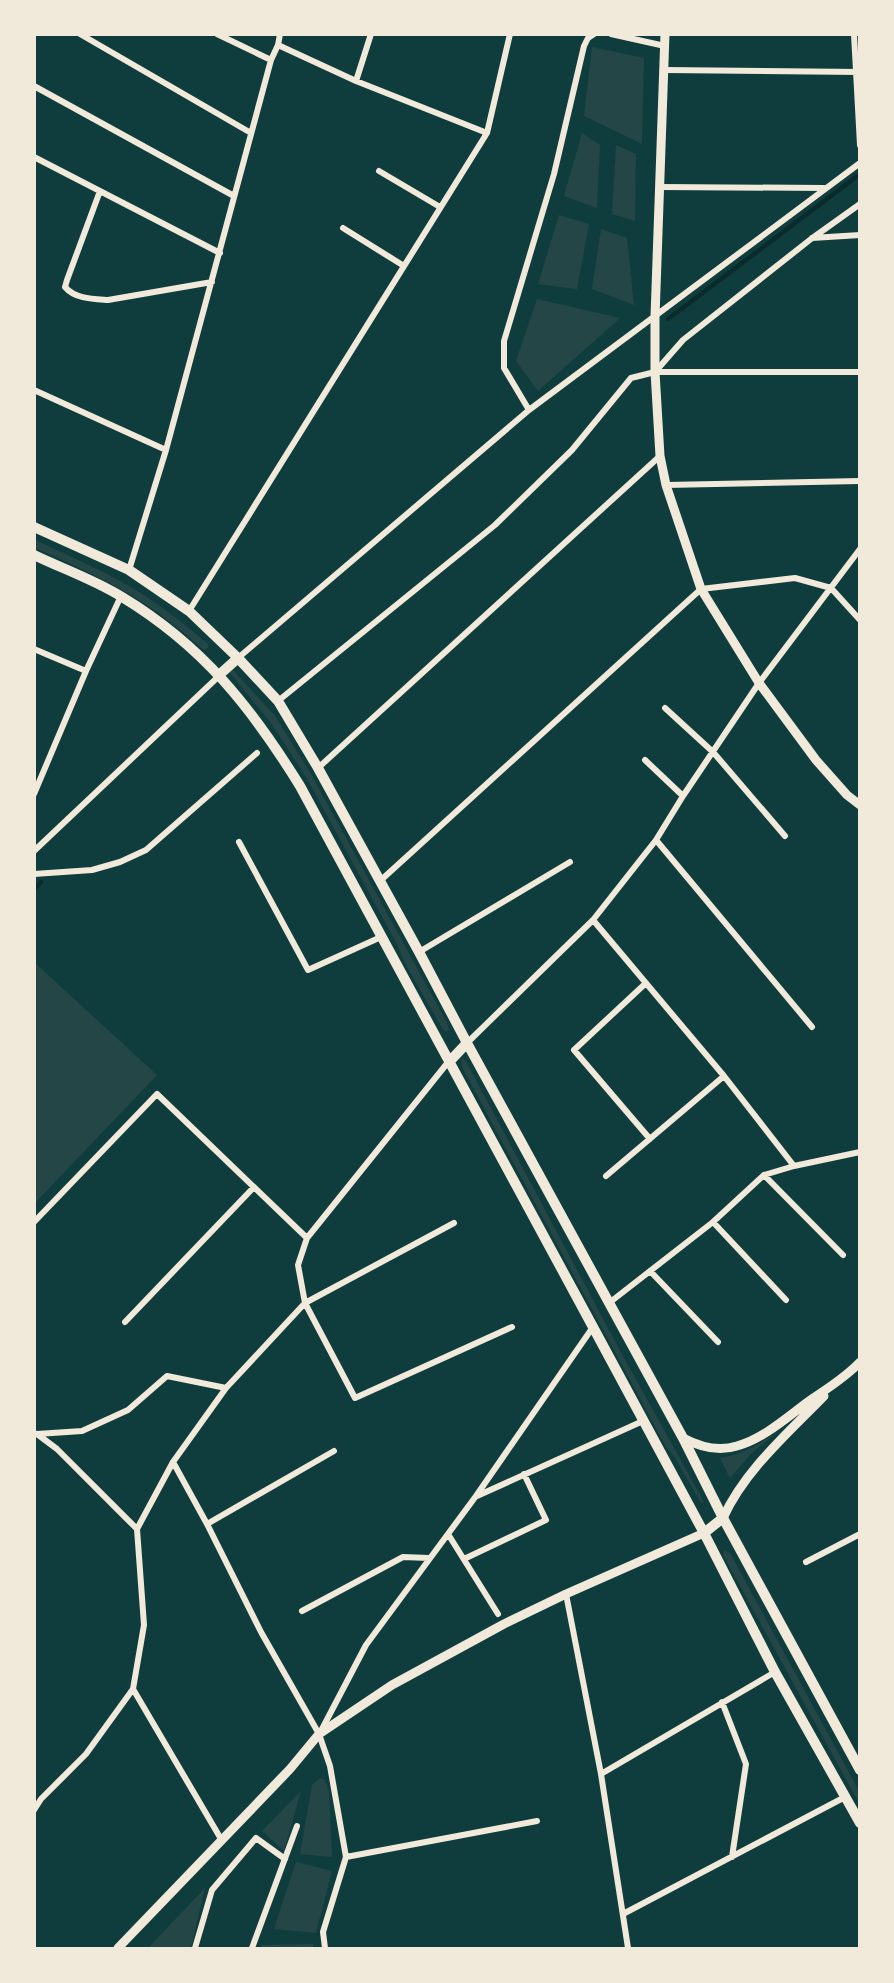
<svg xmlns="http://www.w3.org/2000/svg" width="894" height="1983" viewBox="0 0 894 1983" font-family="Jost,sans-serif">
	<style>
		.green { fill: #244646 }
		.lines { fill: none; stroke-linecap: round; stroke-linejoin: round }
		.stream { stroke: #0a2a2b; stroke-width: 4.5 }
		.minor { stroke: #f1e9da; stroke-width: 6 }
		.tertiary { stroke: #f1e9da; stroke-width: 9 }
		.secondary { stroke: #f1e9da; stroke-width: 10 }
	</style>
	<rect width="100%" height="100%" fill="#0f3d3e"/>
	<path class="green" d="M592,47L644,58L642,144L584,116Z
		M582,133L600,145L597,208L564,196Z
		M616,145L636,154L635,221L612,214Z
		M559,215L589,224L577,289L538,284Z
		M601,229L627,238L634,305L592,289Z
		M537,299L620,318L538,391L516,361Z
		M35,540C71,557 108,572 142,594C165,609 187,626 208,644V648L204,650C184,633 164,616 142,602C108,580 71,564 35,548Z
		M232,669L275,716L311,774L447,1023L449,1030L446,1032L442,1028L406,965L397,944L306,777L271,723L229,672Z
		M35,963L157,1075L35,1203H34Z
		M461,1059L466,1061L469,1067L618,1347L704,1502L701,1503L674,1456L666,1447L462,1067Z
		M777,1432L751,1454L730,1478L720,1458C742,1455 758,1445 777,1432Z
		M724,1550L730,1553L859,1791V1803L723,1555Z
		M320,1778L325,1780L329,1792L332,1857L300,1854L312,1785Z
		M301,1791L284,1851L262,1831Z
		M296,1862L332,1871L316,1933L274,1929Z
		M205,1888L191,1948H148Z
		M313,1944V1948H260L262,1945Z"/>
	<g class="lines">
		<path class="stream" d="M668,319L860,174
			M34,889L41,882"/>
		<path class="minor" d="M80,34L251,133
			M217,34L271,60
			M611,34L665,46
			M854,34L860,145
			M278,45L356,81L487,133
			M664,70L860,72
			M356,81L371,34
			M34,86L234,196
			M34,157L220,253
			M379,171L440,207
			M660,187L824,188
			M100,191L67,280L65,287C75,299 93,299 108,300L212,282
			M343,228L404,266
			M812,238L860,235
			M655,372L683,340L811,239L860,204
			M34,390L166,450
			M529,410L504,368V341L554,174L584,46L588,38L594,34
			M666,485L860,481
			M129,570L166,450L271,60L278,45L280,34
			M189,611L487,133L510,34
			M34,649L86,671
			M238,658L529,410L860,163
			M278,701L495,525L572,450L631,378L655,372H860
			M665,708L713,752L785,836
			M645,760L683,796
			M318,768L660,456
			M34,794L86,671L121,596
			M656,840L812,1027
			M239,842L308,970L381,937
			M34,851L219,676
			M34,874L92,870L120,862L146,850L257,753
			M380,881L701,589L795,578L831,588L860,620
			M593,920L724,1076L794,1166
			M419,952L570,862
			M646,983L574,1050L650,1139
			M467,1043L593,920L656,840L683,796L759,683L860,549
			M764,1175L843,1255
			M606,1176L724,1076
			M34,1222L157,1094L307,1238
			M713,1222L786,1300
			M454,1223L305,1303L355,1398L512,1327
			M650,1271L718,1342
			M609,1303L713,1222L764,1175L794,1166L860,1152
			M125,1322L254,1187
			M37,1434L82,1431L128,1410L167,1376L226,1388
			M37,1434L57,1449L137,1529
			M173,1462L207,1524L261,1632L319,1734L330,1766L346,1857L323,1932L325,1948
			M477,1496L643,1421
			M207,1524L334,1451
			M448,1534L498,1614
			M464,1559L546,1520L524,1474
			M806,1562L860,1534
			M566,1594L601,1774L628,1948
			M302,1611L403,1557L429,1558
			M722,1702L746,1764L732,1857
			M321,1731L366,1645L476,1496L593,1327
			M601,1774L775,1672
			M34,1810L41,1799L86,1754L133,1689
			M221,1839L133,1689L144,1625L137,1529L173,1462L226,1388L305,1303L298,1265L307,1238L449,1061
			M346,1857L537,1821
			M623,1914L845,1797
			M195,1948L212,1890L256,1838L285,1859
			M252,1948L297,1826"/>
		<path class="tertiary" d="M665,34L655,317V372L660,456L666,485L701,589L759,683L816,760L847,795L860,805
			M683,1438C700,1447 718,1452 737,1446C765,1438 788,1416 812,1399C828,1388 846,1377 860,1362
			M723,1518C745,1470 788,1433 824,1396
			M118,1948L290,1769L319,1734L392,1685L504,1624L566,1594L704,1533"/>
		<path class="secondary" d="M34,527L129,570L189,611L238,658L278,701L318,768L419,952L467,1043L683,1438L723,1518L860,1770
			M34,555C63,569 95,580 122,597C203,646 251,707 300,786L593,1327L704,1533L775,1672L860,1823
			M219,675L238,658
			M450,1061L467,1043
			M704,1533L723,1518"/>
	</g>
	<rect width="894" height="1983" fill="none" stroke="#f1e9da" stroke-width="72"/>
</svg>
